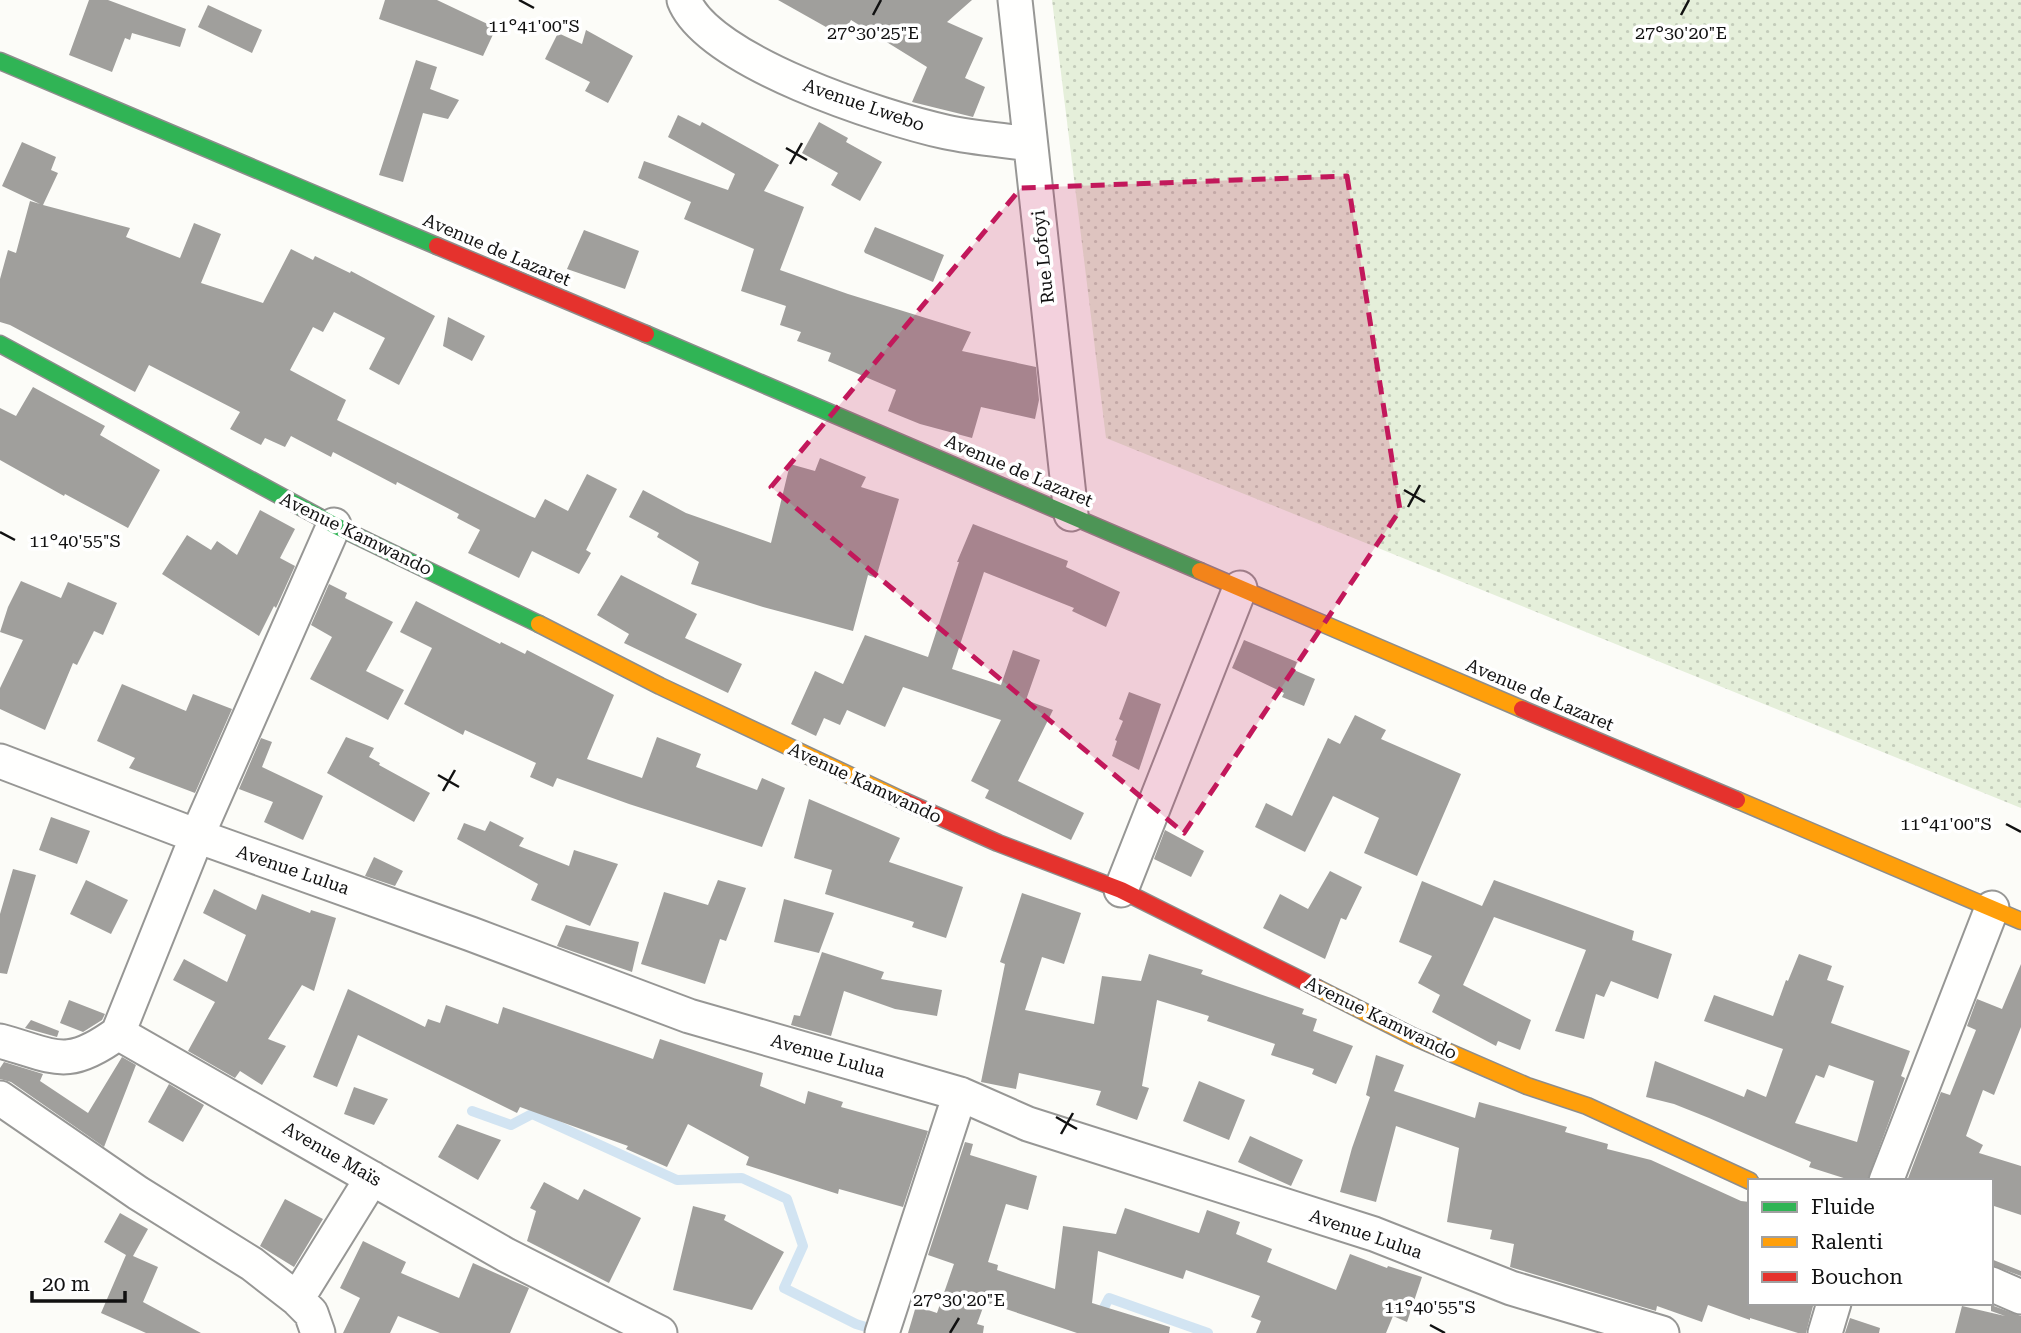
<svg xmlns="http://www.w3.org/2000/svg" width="2021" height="1333" viewBox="0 0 2021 1333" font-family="'Roboto Serif',serif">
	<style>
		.grass { fill: url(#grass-dots) }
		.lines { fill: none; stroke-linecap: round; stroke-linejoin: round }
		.stream { stroke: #d2e4f2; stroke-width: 10 }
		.building { fill: #a09f9c; fill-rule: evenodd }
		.street-casing { stroke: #979795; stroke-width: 37 }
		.fast-casing { stroke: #8d8d8c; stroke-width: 19 }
		.slow-casing { stroke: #8d8d8c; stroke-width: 19 }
		.jam-casing { stroke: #8d8d8c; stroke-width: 19 }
		.street { stroke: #fffffe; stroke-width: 33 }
		.fast { stroke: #30b455; stroke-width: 16 }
		.slow { stroke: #ff9f0a; stroke-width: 16 }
		.jam { stroke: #e5322d; stroke-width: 16 }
		.marked { fill: #c2185b; fill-opacity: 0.2; stroke: #c2185b; stroke-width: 5; stroke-dasharray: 14 9; stroke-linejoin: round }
		.ticks { fill: none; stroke: #111; stroke-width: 2.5 }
		.labels { text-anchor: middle; stroke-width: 7; stroke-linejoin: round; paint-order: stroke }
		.street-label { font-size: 18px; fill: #111; stroke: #fff }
		.ticks-label { font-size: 18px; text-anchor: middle; fill: #111; stroke: #fff; stroke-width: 7; stroke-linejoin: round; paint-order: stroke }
	</style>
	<defs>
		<pattern id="grass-dots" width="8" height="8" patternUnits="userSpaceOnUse" patternTransform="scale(1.75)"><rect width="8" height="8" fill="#e5efda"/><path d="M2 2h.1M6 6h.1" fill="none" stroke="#c3ccba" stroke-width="1.8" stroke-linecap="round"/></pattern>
	</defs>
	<rect width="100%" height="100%" fill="#fcfcf8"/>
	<path class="grass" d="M1052,0H2021V808L1106,438Z"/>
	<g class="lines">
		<path class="stream" d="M472,1111L511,1125L532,1114L677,1180L742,1178L787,1199L803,1246L784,1288L856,1324L879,1331
			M1091,1333L1109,1298L1208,1333"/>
	</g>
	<path class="building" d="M89,0H108L186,29L180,47L132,33L130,40L125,38L112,72L69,55Z
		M385,0H437L496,28L483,56L379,19Z
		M778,0H972L947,22L983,38L965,78L985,87L973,117L912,102L927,67L851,20L842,36Z
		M208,5L262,30L252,53L198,27Z
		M586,30L633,56L608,103L585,91L590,82L545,59L558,33L582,44Z
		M416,60L437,67L430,89L459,100L448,119L423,113L403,182L379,175Z
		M678,115L700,126L702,122L779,165L764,191L804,207L780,270L848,294L971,332L962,351L1036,367L1039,400L1035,419L981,407L972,438L920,424L888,411L896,390L828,361L831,353L797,341L801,332L780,325L786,306L741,291L754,249L684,219L691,202L638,178L644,161L728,190L735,174L668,137Z
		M819,122L848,138L846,142L882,162L860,201L831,185L838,173L802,153Z
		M22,142L56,157L51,170L58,173L43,205L130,228L126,237L180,258L194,223L221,234L201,283L263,303L291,249L313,260L315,256L350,273L351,271L435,316L399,385L369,369L385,338L334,312L323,332L313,327L290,370L346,400L337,420L530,516L535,518L545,499L568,511L587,474L617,489L586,550L591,553L579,574L532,551L519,578L468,553L480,530L457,518L459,514L397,482L396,485L333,452L331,457L291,436L285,447L265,438L261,445L230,429L240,412L149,365L135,392L10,325L0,322V279L8,250L16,253L30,201L40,204L2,186Z
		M875,227L944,255L933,282L865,253L864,251Z
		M584,230L639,251L625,289L567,269Z
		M448,317L485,336L472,361L443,346Z
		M33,387L105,426L100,435L160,470L128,528L65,494L64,496L0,460V408L16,416Z
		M820,458L866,477L861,487L899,499L876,578L868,575L853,631L763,607L691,584L699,562L657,537L659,533L629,517L643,490L686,513L771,543L790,464L815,471Z
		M260,510L295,529L280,558L295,566L276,608L274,606L259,636L162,574L187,535L211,550L217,541L237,555Z
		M973,524L1068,561L1066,567L1120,592L1106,627L1072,611L1074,608L984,572L952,669L1001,685L1013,650L1040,660L1026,700L1053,710L1018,781L1084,813L1071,840L985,798L989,790L971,781L1001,720L903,687L885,727L847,710L840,725L824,718L816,736L791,724L815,671L843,684L865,635L928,657L959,562H957Z
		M621,575L697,614L685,638L742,664L728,693L624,643L629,634L597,615Z
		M21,581L61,598L68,582L117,603L103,635L94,631L77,665L73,663L45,730L0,709V688L23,640L0,632L8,607Z
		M329,584L347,593L345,598L393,622L366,671L404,690L388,720L310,679L332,637L311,625Z
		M416,601L500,644L501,642L525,654L527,650L614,695L587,759L642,778L657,737L701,754L696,767L757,790L762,778L785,788L762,847L629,804L557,778L553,787L530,777L536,763L465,730L463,735L404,704L432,648L400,632Z
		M1244,640L1297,662L1294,670L1315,679L1304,706L1282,697L1284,693L1232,668Z
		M122,684L186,711L193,694L232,709L195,793L129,768L135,758L97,741Z
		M1129,692L1161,704L1139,770L1112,756L1117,741L1115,740L1123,721L1119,719Z
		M1355,715L1386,730L1381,739L1461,774L1417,876L1364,853L1379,818L1333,796L1305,852L1255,827L1266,803L1292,816L1328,738L1340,744Z
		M346,737L374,748L369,757L380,763L379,765L430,793L414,822L327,773Z
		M261,738L272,742L262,767L323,796L303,840L264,822L273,802L239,789Z
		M809,799L900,838L889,862L963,887L946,938L912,927L914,922L825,894L832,870L794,858Z
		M51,817L90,831L77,864L39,850Z
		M490,821L524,838L519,846L569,866L574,850L618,864L590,926L531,900L538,884L457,839L464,823L485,831Z
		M1165,830L1204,851L1191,877L1154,859Z
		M374,857L403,871L395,886L365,876Z
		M13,869L36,875L7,974L0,973V914Z
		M1330,871L1362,887L1346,920L1341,918L1325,959L1263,928L1280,894L1308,909Z
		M86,880L128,900L111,934L70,914Z
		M718,880L746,888L726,941L720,939L705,984L641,964L664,892L708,905Z
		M1494,880L1634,931L1632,940L1672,954L1658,999L1611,981L1604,997L1596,994L1584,1039L1555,1031L1586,950L1494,917L1463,985L1531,1020L1520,1050L1498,1041L1496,1046L1432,1012L1440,995L1418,983L1432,956L1399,942L1422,881L1482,906Z
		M214,889L256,910L262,894L310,913L311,910L336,918L314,991L302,985L268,1039L286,1046L262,1085L240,1071L235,1078L188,1051L215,1002L173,980L184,959L227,982L246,935L203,913Z
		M1022,893L1081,913L1064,964L1042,957L1025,1010L1094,1024L1102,976L1141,981L1149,954L1203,970L1201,974L1304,1009L1302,1014L1317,1019L1313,1031L1353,1046L1336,1084L1312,1074L1314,1069L1271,1055L1275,1044L1207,1021L1209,1016L1157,1000L1142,1086L1149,1088L1137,1120L1096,1105L1101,1091L1019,1073L1016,1089L981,1082L1005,964L1000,962Z
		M784,899L834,913L819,953L774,942Z
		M566,925L639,942L632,972L557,946Z
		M822,952L884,972L881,979L942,990L937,1016L895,1009L844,991L831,1036L791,1025L794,1015L800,1016Z
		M1799,954L1832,966L1827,980L1844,986L1831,1023L1910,1051L1901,1076L1905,1078L1867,1181H1853L1809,1167L1811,1162L1709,1118L1674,1104L1646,1097L1655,1061L1744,1097L1747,1089L1766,1097L1783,1049L1704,1021L1714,995L1773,1016L1786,980L1788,981ZM1829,1065L1874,1081L1857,1142L1795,1123L1816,1075L1824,1078Z
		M2021,964V1027L1994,1095L1983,1090L1966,1136L1983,1145L1979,1153L2021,1166V1215L1991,1205V1181H1907L1941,1092L1950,1095L1976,1030L1967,1026L1977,999L2002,1009Z
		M348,989L425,1027L428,1019L440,1023L446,1005L498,1024L503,1007L653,1059L660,1039L763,1073L760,1086L805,1104L808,1091L843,1102L841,1107L928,1131L903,1207L839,1189L838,1194L746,1165L749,1157L688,1124L667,1167L626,1149L628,1146L520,1107L517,1113L358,1035L337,1087L313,1077Z
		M69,1000L105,1014L102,1020L83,1032L60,1023Z
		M31,1020L59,1031L57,1037L25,1028Z
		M1376,1055L1404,1065L1394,1091L1475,1118L1479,1102L1567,1127L1565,1132L1608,1144L1607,1149L1651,1160L1741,1201L1750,1202V1303H1804L1813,1306L1806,1333H1798L1750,1318V1320L1708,1305L1702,1322L1657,1306L1656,1311L1510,1267L1514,1244L1490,1239L1492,1230L1447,1222L1459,1148L1396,1126L1376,1202L1340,1192L1352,1148L1370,1097L1366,1095Z
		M122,1057L136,1065L104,1147L11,1082L0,1079V1068L4,1062L43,1074L40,1081L88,1113Z
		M1199,1081L1245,1100L1229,1140L1183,1121Z
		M169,1084L204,1105L183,1142L148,1122Z
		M354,1087L388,1099L374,1125L344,1114Z
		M457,1124L501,1140L478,1180L438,1157Z
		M1250,1136L1303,1160L1291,1186L1238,1162Z
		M965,1142L973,1144L970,1155L1037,1176L1028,1210L1006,1204L988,1262L998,1265L997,1270L1055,1289L1063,1226L1116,1234L1125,1208L1199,1233L1207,1210L1240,1222L1236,1234L1272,1249L1267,1262L1336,1290L1350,1254L1387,1268L1388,1266L1422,1277L1407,1322L1393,1316L1386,1333H1256L1261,1321L1251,1317L1260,1296L1186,1270L1183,1279L1098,1251L1092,1303L1170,1327L1169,1333H1077L985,1302L977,1324L984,1326L983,1333H908L916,1306L937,1313L954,1264L928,1255Z
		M544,1182L578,1200L584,1189L641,1218L609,1283L527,1241L536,1211L530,1208Z
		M285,1199L323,1219L294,1267L260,1246Z
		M693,1206L726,1215L724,1220L784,1252L752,1310L673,1290Z
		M120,1213L148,1229L133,1256L158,1267L143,1302L201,1333H146L101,1313L126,1255L104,1242Z
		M363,1241L406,1262L401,1273L459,1298L473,1263L529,1288L510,1333H440L398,1316L390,1333H343L360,1298L340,1288Z
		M1991,1259L2021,1271V1276L1991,1265Z
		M1991,1305L2021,1316V1333H1955L1962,1306L2005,1316L1991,1311Z
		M1850,1318L1880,1328L1879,1333H1845Z"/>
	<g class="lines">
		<defs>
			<path id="street" d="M684,0C708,62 883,118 946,132C974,138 1002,140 1030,144
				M1015,0L1071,514
				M0,761L197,836L471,934L689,1016L960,1094L1028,1124L1374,1234L1511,1288L1662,1333
				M1121,890L1240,588
				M118,1033L506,1255L660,1333
				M118,1033L197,836L334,525
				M0,1041C55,1056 66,1071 118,1033
				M0,1098L138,1193L252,1264L297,1299L311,1313L318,1333
				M1886,1181L1992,908
				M1991,1284L2021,1297
				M297,1299L372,1178
				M882,1333L960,1094
				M1825,1333L1834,1303"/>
			<path id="fast" d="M0,61L437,246
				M646,334L1200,571
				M0,344L334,525L539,624"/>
			<path id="slow" d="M1200,571L1522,709
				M539,624L660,686L904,801
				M1737,800L2021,921
				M1317,988L1414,1037L1527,1086L1587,1106L1750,1181"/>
			<path id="jam" d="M437,246L646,334
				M1522,709L1737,800
				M904,801L998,843L1121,890L1317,988"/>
		</defs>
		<use href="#street" class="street-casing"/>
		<use href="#fast" class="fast-casing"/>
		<use href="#slow" class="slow-casing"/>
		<use href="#jam" class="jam-casing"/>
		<use href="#street" class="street"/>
		<use href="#fast" class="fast"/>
		<use href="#slow" class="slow"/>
		<use href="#jam" class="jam"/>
	</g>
	<path class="marked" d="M1347,176L1400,510L1184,833L771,487L1021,188Z"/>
	<path class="ticks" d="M519,0L534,8M873,15L881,0M1681,15L1689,0M786,148L807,160M790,164L802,143M1404,490L1425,502M1408,507L1420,485M0,532L15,540M438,775L459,787M443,791L455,770M2006,824L2021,832M1056,1117L1077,1129M1061,1134L1073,1113M1430,1325L1445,1333M950,1333L959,1318"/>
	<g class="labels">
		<g class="street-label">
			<text transform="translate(864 105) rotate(19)" y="6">Avenue Lwebo</text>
			<text transform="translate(497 250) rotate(23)" y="6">Avenue de Lazaret</text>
			<text transform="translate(1043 257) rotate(-96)" y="6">Rue Lofoyi</text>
			<text transform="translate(1019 471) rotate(23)" y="6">Avenue de Lazaret</text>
			<text transform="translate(356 534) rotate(26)" y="6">Avenue Kamwando</text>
			<text transform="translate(1540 695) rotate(23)" y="6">Avenue de Lazaret</text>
			<text transform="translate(865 783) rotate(25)" y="6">Avenue Kamwando</text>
			<text transform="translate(293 870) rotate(19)" y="6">Avenue Lulua</text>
			<text transform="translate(1381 1018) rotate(26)" y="6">Avenue Kamwando</text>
			<text transform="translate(828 1056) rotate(16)" y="6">Avenue Lulua</text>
			<text transform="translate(332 1154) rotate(30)" y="6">Avenue Maïs</text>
			<text transform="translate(1366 1234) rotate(19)" y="6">Avenue Lulua</text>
		</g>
	</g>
	<g class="ticks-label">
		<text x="534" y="32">11°41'00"S</text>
		<text x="873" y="39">27°30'25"E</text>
		<text x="1681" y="39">27°30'20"E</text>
		<text x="75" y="547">11°40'55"S</text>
		<text x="1946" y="830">11°41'00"S</text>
		<text x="959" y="1306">27°30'20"E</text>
		<text x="1430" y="1313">11°40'55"S</text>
	</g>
	<rect x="1748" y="1179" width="245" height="126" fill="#ffffff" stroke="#a0a0a0" stroke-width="2"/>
	<rect x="1762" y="1202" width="35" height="10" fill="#30b455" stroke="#a0a0a0" stroke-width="2"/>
	<text x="1811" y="1214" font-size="21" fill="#111111">Fluide</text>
	<rect x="1762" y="1237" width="35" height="10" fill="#ff9f0a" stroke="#a0a0a0" stroke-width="2"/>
	<text x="1811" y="1249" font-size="21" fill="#111111">Ralenti</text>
	<rect x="1762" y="1272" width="35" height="10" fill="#e5322d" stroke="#a0a0a0" stroke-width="2"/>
	<text x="1811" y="1284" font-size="21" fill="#111111">Bouchon</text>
	<path d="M32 1291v10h93v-10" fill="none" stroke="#111111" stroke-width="3.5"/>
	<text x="42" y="1291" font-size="21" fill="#111111" stroke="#ffffff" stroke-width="5" paint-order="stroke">20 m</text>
</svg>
